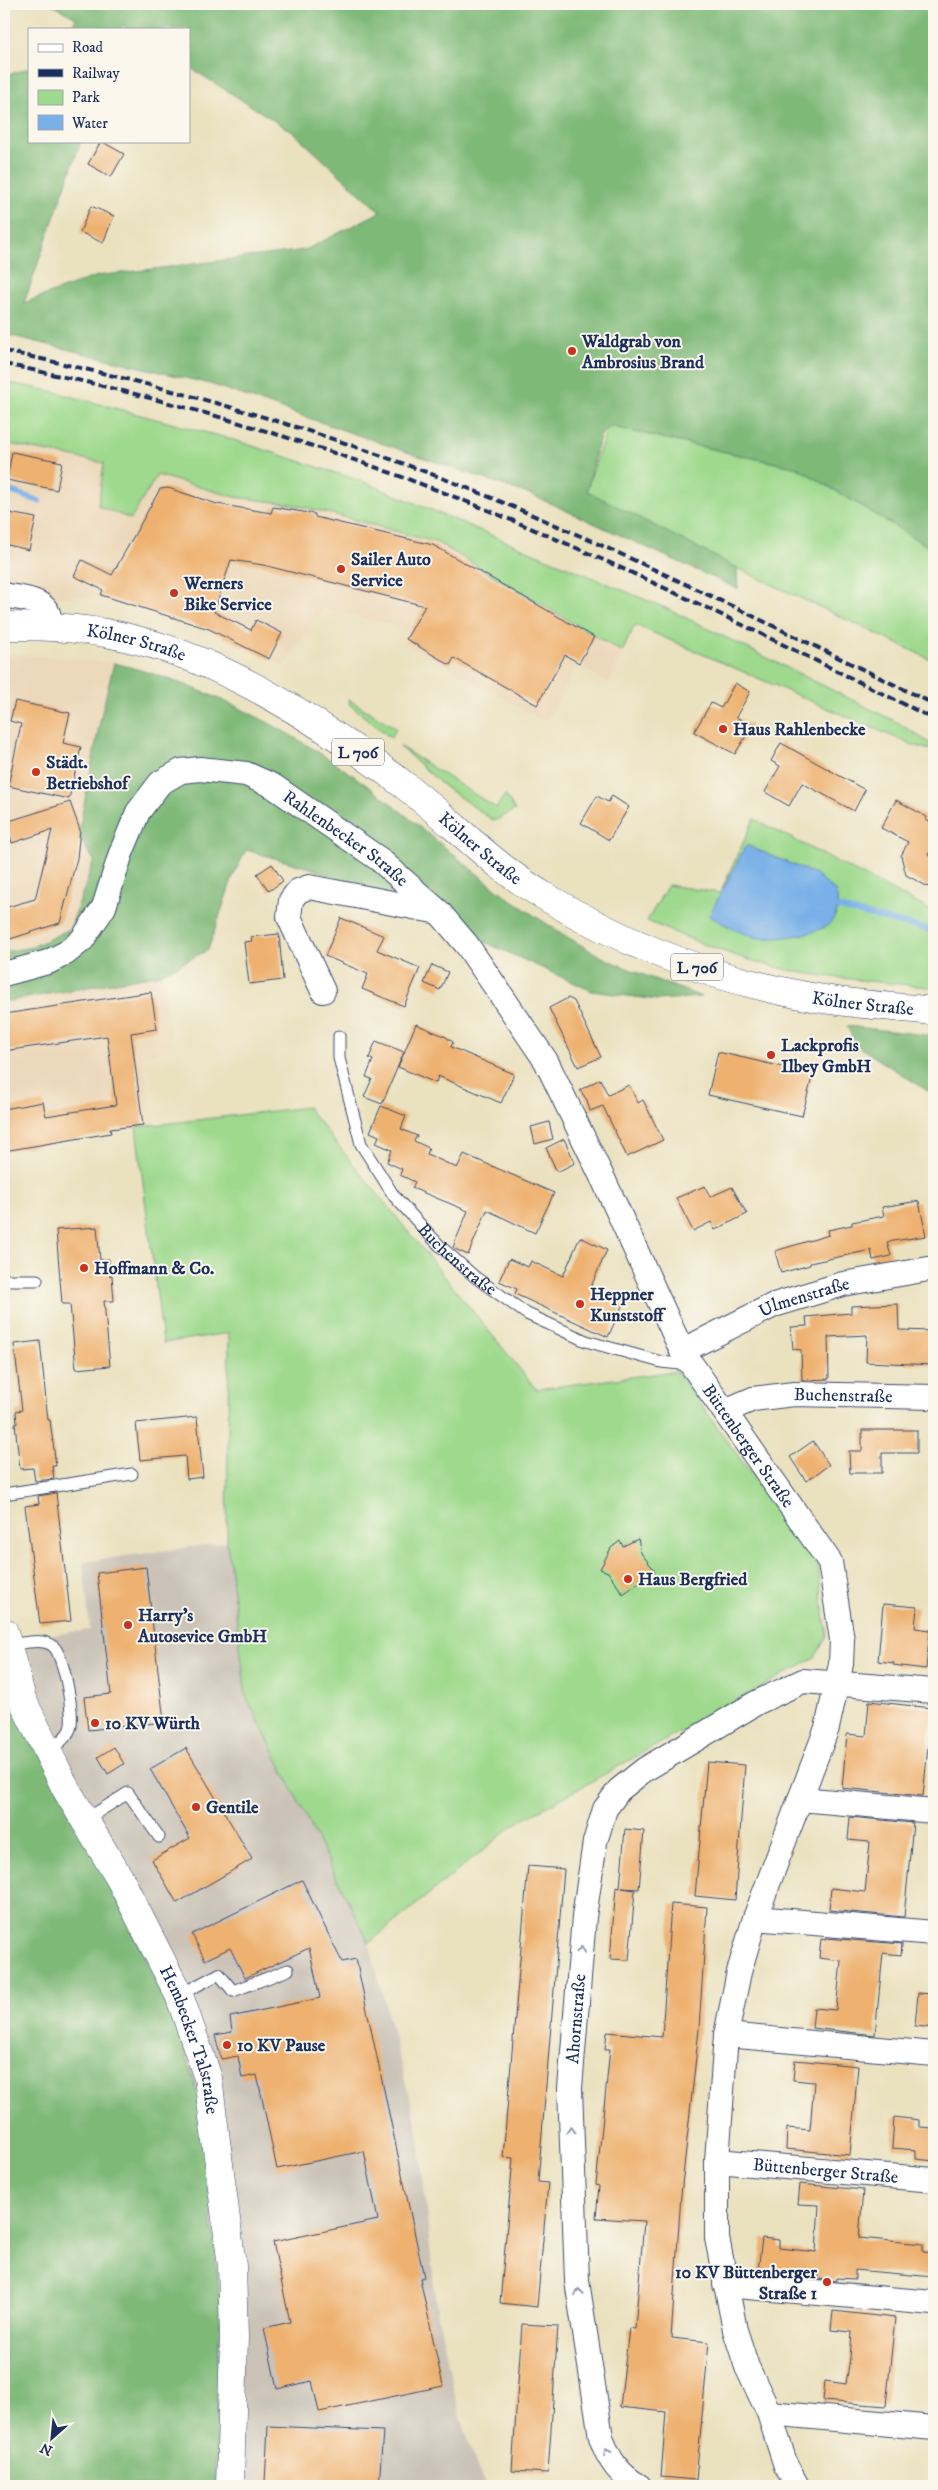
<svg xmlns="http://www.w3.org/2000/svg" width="938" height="2490" viewBox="0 0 938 2490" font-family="'IM FELL DW Pica',serif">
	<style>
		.built { fill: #ecd8ba }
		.industrial { fill: #cbc3b8 }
		.green { fill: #9ed98d; stroke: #5c8476 }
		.forest { fill: #7eb978; stroke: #4c746b }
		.water { fill: #79b0e8; stroke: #4a70a3 }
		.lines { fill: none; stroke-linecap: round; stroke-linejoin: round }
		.stream { stroke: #79b0e8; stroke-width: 6 }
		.building { fill: #eeb170 }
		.service-casing { stroke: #3a4a6d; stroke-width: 13 }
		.minor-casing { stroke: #3a4a6d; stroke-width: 26 }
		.tertiary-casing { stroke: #3a4a6d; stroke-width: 29 }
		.primary-casing { stroke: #3a4a6d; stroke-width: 29 }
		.service { stroke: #fff; stroke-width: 11 }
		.minor { stroke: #fff; stroke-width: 24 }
		.tertiary { stroke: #fff; stroke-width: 28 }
		.primary { stroke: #fff; stroke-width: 28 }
		.rail { stroke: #1b2f5e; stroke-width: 4; stroke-dasharray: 8 4; stroke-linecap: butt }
		.oneway { stroke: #8d97ae }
		.poi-dot { fill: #c8321e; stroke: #fbf7ec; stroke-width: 2 }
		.labels { text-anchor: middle; stroke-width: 4; stroke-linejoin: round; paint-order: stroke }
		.shield { fill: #fbf7ec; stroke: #5e6b89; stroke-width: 1 }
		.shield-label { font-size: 16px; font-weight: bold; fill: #1b2f5e }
		.poi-label { font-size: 18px; font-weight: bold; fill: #1b2f5e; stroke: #fbf7ec; text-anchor: start }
		.street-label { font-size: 18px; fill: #1b2f5e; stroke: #fbf7ec }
	</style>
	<rect width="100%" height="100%" fill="#fbf7ec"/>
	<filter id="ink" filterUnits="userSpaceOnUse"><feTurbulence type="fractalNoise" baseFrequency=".02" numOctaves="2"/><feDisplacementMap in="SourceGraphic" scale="10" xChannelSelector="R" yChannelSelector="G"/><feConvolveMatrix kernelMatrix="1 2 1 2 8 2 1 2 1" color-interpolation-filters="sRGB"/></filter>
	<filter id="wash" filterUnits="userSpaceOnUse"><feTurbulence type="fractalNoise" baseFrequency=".0096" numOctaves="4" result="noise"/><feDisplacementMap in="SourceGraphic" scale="20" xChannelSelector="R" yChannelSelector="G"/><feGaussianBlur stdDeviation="1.12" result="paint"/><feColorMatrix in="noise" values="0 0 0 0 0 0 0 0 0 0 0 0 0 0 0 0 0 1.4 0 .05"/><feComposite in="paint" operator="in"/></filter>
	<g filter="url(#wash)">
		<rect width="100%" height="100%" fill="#eae1bf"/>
		<path class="built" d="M8,444L157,475L235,497L291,504L340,516L438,543L622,652L610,683L577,665L546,722L405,643V628L323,608L284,667L207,630L96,597H50L7,589L4,598V445Z
			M4,653L114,663L101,716L78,836L94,859L70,929L32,947L4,952Z
			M161,974L173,1049L142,1056L154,1125L4,1152V1002Z"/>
		<path class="industrial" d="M227,1542L246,1696L369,1943L418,2130L436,2305L455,2397L477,2467L486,2486H215L220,2301L209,2190L178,2027L103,1869L4,1641L90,1630L83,1562Z"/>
		<path class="green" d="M4,382L51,391L234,440L367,483L670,610L897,722L934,746V751L910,744L635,625L622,652L438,543L340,516L291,504L235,497L157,475L131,519L98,506L104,463L9,444L4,445Z
			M608,426L798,468L934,550V661L737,568L586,491Z
			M348,699L396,728L391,738L350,705Z
			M399,746L496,808L505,795L515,810L494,821L445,787Z
			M754,819L934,912V988C889,982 843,980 798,972C745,962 696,942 647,921L668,885L720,893Z
			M307,1107L536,1389L677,1371L818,1567L827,1636L815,1657L515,1824L369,1943L246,1696L227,1542L229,1333L163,1343L136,1127Z"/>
		<path class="forest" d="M51,4H934V550L798,468L608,426L600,437L587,491L737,568L738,589L534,496L210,384L4,334V76L29,68V141H81L24,303L97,276L305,250L380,212L294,133L189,67V29H128L122,25L121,29H72L76,18Z
			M114,663C205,685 290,729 365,784C423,826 475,877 535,916C556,930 578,944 600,956C633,972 668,984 702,997L657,1000L592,991L476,938L313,869L246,850L232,879L208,950L161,974L4,1002V952L32,947L70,929L94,860L78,836L101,716Z
			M847,1026L934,1036V1095L856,1045Z
			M4,1684L103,1869L178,2027L200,2102L220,2301L215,2486H4Z"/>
		<path class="water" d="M746,845L815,874L836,892C838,903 839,911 832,921C823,935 770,941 755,937C739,933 724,924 709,916Z"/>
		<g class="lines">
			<path class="stream" d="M4,489L39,501
				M839,908L934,931"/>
		</g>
		<g id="blocks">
			<path class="building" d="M101,141L124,154L111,177L88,164Z
				M91,206L114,216L103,243L80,232Z
				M12,452L62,462L57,490L7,480Z
				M168,488L217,504L271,513L273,507L315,514V517L433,545L594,637L579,663L565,655L537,705L454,658L450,665L406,639L425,606L263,565L231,560L214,612L251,630L256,620L282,633L269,659L209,629L101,595L103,590L74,576L82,560L112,575L160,489Z
				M4,512L36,518L29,550L4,544Z
				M735,683L750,692L736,717L752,726L735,754L694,732L711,703L721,708Z
				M15,701L70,713L63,743L81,747L69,799L8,786L21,724L10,721Z
				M781,743L865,790L854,811L802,783L789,806L765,792L780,766L771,761Z
				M597,796L608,802L612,796L629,807L609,840L581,823Z
				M896,800L927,817L926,820L934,824V843L928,855L934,858V890L906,875L901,856L908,842L881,828Z
				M70,802L80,830L77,858L60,923L4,941V908L35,899L52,830L12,843L6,822Z
				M272,864L283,881L269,891L257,874Z
				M341,918L384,936L377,950L420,968L404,1006L362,989L368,974L325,956Z
				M279,934L283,980L249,984L244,942L252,941L251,937Z
				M432,965L448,972L440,990L424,983Z
				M151,992L157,1029L131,1033L143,1125L110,1129L111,1133L4,1151V1109L43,1102L46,1116L116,1105L107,1036L4,1051V1014Z
				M568,998L574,1001L601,1057L578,1067L549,1008Z
				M416,1024L446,1037L453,1042L451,1047L514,1074L501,1103L438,1076L436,1083L398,1067Z
				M376,1041L404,1052L382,1104L364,1097L372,1079L366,1077L373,1060L369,1058Z
				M718,1052L813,1074L802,1116L708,1095Z
				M600,1079L608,1095L629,1085L638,1103L643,1100L663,1140L627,1157L603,1106L590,1111L587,1100L580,1090Z
				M381,1106L406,1116L401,1129L417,1136L414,1141L429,1148L427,1154L457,1168L464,1154L554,1193L535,1233L487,1210L468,1255L455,1249L453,1247L468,1211L412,1188L415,1182L400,1175L402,1169L387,1162L392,1150L376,1143L379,1136L370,1132Z
				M549,1122L553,1139L535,1144L531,1127Z
				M564,1139L575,1163L557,1172L546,1148Z
				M705,1186L710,1197L732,1187L747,1214L715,1230L711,1222L693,1231L676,1198Z
				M919,1201L926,1236L887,1242L891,1256L873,1260L871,1250L810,1263V1265L781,1273L775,1251L829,1235L828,1230L852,1225V1222L884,1216L882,1207Z
				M97,1227L100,1260L109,1259L110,1276L112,1275L114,1301H104L110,1366L76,1369L70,1304H62L56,1230Z
				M580,1237L607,1250L590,1289L623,1304L608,1337L515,1294L517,1289L499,1281L509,1259L528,1267L531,1261L563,1276Z
				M898,1304L899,1330L934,1331V1365L866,1362L867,1335L828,1337L829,1379L802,1380L801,1350L793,1349L791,1327L807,1326L806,1317L851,1313V1306Z
				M40,1341L48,1420H50L56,1466H52L54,1479L35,1481L33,1468L20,1469L15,1424H17L16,1411L22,1410L14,1344Z
				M197,1417L203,1477L187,1479L185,1456L140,1460L136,1423Z
				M862,1430H917V1453H882V1473H850L849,1451H862Z
				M813,1441L829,1465L806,1481L790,1457Z
				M56,1493L71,1621L40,1624L25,1506L39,1504L38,1496Z
				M638,1539L641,1553L655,1571L623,1594L608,1572L600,1569L611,1548L620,1541L623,1546Z
				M146,1567L164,1722L88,1730L84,1697L111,1694L97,1573Z
				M883,1604L917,1607L915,1628L930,1630L926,1669L893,1665L894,1663L878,1661Z
				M869,1701L932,1708L923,1796L842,1788L847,1734L866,1736Z
				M114,1747L124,1764L108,1774L98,1757Z
				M186,1748L252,1859L177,1903L152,1860L190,1838L150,1769Z
				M707,1762L745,1765L735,1900L695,1896Z
				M850,1817L913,1823L904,1917L829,1910L831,1888L865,1892L870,1842L848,1840Z
				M625,1829L644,1831L639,1889L622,1888L635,1890L629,1960L610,1959L616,1887L620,1888Z
				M528,1866L564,1869L538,2182L548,2183L537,2307L500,2303L513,2158L503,2157Z
				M302,1880L342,1962L356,1959L424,2277L420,2278L443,2386L319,2412L312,2381L277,2389L264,2328L290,2322L273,2242L378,2220L364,2151L277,2169L257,2075L242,2078L238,2056L221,2059L215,2035L232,2032L230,2017L320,1998L309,1948L245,1978L230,1948L205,1960L192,1934Z
				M671,1904L707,1907L699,2029L681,2195L671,2338L709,2342L696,2480L661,2477L666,2412L620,2407L629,2328L635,2329L644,2221L596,2218L599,2186L596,2185L610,2049H605L607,2032L662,2037Z
				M826,1938L902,1944L901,1955L883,1953L875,2035L812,2028L814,2008L836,2010L841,1961L819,1958L821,1939L826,1940Z
				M918,1993L934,1994V2028L915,2026Z
				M795,2060L858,2066L850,2155L786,2149L787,2128L810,2130L814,2082L793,2080Z
				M894,2117L919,2120V2127L934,2128V2161L916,2159V2150L892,2148Z
				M800,2184L863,2190L859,2238L923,2244V2252L934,2253V2277L855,2270V2279L836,2278V2281L818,2279L819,2276L758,2271L762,2238L779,2240V2248L816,2252L819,2205L798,2204Z
				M833,2311L895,2318L886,2406L823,2401L825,2381L846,2384L850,2358L852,2332L831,2330Z
				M522,2324L558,2326L548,2473L512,2471Z
				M268,2426L383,2431L379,2486H328L265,2482Z"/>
		</g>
	</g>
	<g filter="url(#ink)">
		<use href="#blocks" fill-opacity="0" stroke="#3a4a6d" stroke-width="1"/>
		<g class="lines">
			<defs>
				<g id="service">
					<path id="s1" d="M339,1036V1058L361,1144L394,1196L439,1245L475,1277L527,1314L586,1341L661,1362L690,1365"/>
					<path d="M4,1280H37"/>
					<path d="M4,1494L132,1474"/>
					<path d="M7,1645C21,1644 42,1637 53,1646C64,1655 75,1717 70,1729C66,1739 56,1745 48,1751"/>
					<path d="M85,1820L128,1793L159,1837"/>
					<path d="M179,1995L219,1974L233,1991L288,1970"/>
				</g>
				<g id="minor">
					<path d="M4,595C26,600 52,598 50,628"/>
					<path id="s2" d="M4,974L48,962L66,953L82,940L104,907L121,853L138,812L160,783L181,771L200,769L246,774L273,786L379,859L439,912L467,945L546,1061L605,1183L682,1351L830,1562L842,1640L841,1664L827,1728L755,1918L739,1972L726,2035L717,2161V2238L735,2330L747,2367L769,2413L786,2466L797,2486"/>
					<path d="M323,991L289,917L291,900L298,891L309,887L439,912"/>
					<path id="s3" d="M682,1351L774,1305L843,1284L934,1268"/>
					<path id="s4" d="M725,1411L753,1399L794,1394L934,1397"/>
					<path d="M800,1799L934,1811"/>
					<path d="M755,1918L934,1933"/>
					<path d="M726,2035L934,2054"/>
					<path id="s5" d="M717,2161L934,2180"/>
					<path d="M725,2285L934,2303"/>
					<path d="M769,2413L934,2428"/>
					<path id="s6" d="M639,2486C619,2475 608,2459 601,2437L577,2281L570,2088L584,1917L595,1842L605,1809L619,1790L644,1770L756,1703L803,1681L934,1691"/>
				</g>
				<g id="tertiary">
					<path id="s7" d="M4,1632L22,1699L66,1789L120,1879L179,1995L208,2078L232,2266L234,2337L230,2486"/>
				</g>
				<g id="primary">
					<path id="s8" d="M4,626C48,626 94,628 137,640C229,663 329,728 404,785C452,821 493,867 546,897C625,944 711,978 801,995C844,1004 890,1006 934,1011"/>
				</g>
			</defs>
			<use href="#service" class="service-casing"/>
			<use href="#minor" class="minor-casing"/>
			<use href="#tertiary" class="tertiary-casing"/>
			<use href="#primary" class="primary-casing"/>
			<use href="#service" class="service"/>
			<use href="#minor" class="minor"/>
			<use href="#tertiary" class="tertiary"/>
			<use href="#primary" class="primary"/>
			<path class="rail" d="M4,351C162,384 319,429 470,489C628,553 781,630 934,704
				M4,364C161,396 316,442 465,501C625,565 780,643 934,719"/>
		</g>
		<defs><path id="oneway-chevron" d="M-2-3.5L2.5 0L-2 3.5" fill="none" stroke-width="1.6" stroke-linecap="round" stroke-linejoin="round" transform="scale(1.25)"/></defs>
		<g class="oneway">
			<use href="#oneway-chevron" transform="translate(581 1950) rotate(-85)"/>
			<use href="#oneway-chevron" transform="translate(571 2130) rotate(-92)"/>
			<use href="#oneway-chevron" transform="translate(579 2292) rotate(-99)"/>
			<use href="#oneway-chevron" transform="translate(607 2452) rotate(-114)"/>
		</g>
	</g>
	<g class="poi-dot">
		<circle cx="572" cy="351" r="5"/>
		<circle cx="341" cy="569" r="5"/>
		<circle cx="174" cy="593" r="5"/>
		<circle cx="723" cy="729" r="5"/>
		<circle cx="36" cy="772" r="5"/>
		<circle cx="771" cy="1055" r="5"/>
		<circle cx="84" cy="1268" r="5"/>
		<circle cx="580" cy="1304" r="5"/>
		<circle cx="628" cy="1579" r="5"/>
		<circle cx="128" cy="1625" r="5"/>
		<circle cx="95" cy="1723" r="5"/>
		<circle cx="196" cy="1807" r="5"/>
		<circle cx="227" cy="2045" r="5"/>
		<circle cx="827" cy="2282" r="5"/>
	</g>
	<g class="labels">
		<g class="shield">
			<rect x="332" y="738.5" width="52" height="27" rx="4"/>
			<rect x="671" y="953.5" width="52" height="27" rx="4"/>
		</g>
		<g class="shield-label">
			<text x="358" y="758">L 706</text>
			<text x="697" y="973">L 706</text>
		</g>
		<g class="poi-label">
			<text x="582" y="347">Waldgrab von<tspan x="582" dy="21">Ambrosius Brand</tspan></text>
			<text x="351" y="565">Sailer Auto<tspan x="351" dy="21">Service</tspan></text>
			<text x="184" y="589">Werners<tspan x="184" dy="21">Bike Service</tspan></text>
			<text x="733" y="735">Haus Rahlenbecke</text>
			<text x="46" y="768">Städt.<tspan x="46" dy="21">Betriebshof</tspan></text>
			<text x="781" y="1051">Lackprofis<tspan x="781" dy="21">Ilbey GmbH</tspan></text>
			<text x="94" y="1274">Hoffmann &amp; Co.</text>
			<text x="590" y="1300">Heppner<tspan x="590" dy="21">Kunststoff</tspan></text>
			<text x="638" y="1585">Haus Bergfried</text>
			<text x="138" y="1621">Harry's<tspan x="138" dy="21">Autosevice GmbH</tspan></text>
			<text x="105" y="1729">10 KV Würth</text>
			<text x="206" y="1813">Gentile</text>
			<text x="237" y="2051">10 KV Pause</text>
			<text x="817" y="2278" text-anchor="end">10 KV Büttenberger<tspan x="817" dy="21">Straße 1</tspan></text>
		</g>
		<g class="street-label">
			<text dy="6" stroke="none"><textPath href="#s8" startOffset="134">Kölner Straße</textPath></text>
			<text dy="6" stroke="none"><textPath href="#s2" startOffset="472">Rahlenbecker Straße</textPath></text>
			<text dy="6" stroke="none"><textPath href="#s8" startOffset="539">Kölner Straße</textPath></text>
			<text dy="6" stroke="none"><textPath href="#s8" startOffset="958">Kölner Straße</textPath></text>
			<text dy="6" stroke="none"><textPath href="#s1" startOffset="262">Buchenstraße</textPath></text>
			<text dy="6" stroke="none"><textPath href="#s3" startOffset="134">Ulmenstraße</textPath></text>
			<text dy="6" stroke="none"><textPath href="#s4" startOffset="121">Buchenstraße</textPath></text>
			<text dy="6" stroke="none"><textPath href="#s2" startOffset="1211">Büttenberger Straße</textPath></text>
			<text dy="6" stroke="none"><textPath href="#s6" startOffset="484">Ahornstraße</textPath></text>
			<text dy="6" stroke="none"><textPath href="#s7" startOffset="451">Hembecker Talstraße</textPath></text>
			<text dy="6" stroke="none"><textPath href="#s5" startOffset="109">Büttenberger Straße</textPath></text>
		</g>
	</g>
	<rect width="938" height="2490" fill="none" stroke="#fbf7ec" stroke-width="20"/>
	<rect x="28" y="28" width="162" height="115" fill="#fbf7ec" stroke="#a1a7b3"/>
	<rect x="38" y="44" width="25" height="8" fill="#ffffff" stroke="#a1a7b3"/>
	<text x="72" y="52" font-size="15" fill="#1b2f5e">Road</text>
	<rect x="38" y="69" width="25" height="8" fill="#1b2f5e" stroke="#a1a7b3"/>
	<text x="72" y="78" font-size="15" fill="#1b2f5e">Railway</text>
	<rect x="38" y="90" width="25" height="15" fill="#9ed98d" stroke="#a1a7b3"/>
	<text x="72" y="102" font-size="15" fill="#1b2f5e">Park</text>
	<rect x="38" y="115" width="25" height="15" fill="#79b0e8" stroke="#a1a7b3"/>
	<text x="72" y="128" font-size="15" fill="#1b2f5e">Water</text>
	<g transform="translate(52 2438) rotate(207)" stroke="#fbf7ec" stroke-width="4" paint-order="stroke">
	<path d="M0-4L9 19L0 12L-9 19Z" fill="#1b2f5e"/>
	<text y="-8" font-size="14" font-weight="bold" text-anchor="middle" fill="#1b2f5e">N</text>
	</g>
</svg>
